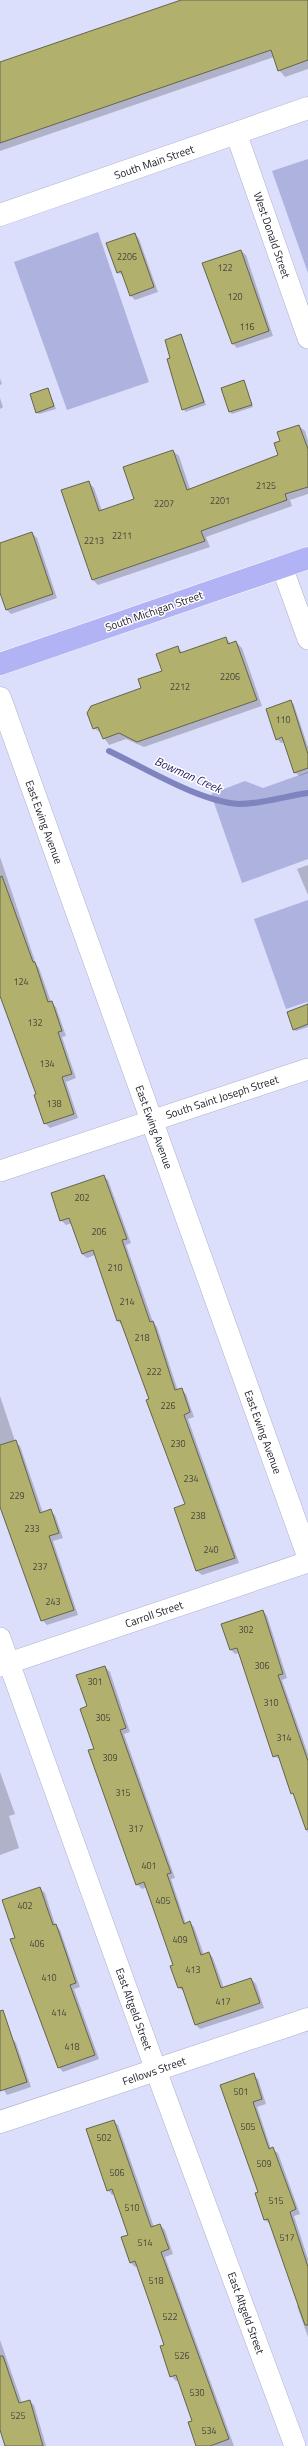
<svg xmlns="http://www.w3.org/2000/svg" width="308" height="2446" viewBox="0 0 308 2446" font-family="'Titillium Web',sans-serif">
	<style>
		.green { fill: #adb2df }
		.shadow { fill: #0003 }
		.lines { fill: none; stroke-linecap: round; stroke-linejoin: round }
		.stream { stroke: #7f84bf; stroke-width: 6 }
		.building { fill: #b1b06c; stroke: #65654c }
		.street-casing { stroke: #aeb1cc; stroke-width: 22 }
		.secondary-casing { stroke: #aeb1cc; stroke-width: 23 }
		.primary-casing { stroke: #fff; stroke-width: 23 }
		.street { stroke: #fff; stroke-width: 21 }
		.secondary { stroke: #fff; stroke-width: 22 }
		.primary { stroke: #b2b3f5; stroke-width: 22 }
		.labels { text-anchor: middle; stroke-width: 3; stroke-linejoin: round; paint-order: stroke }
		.number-label { font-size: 9px; fill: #46473e }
		.street-label { font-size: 11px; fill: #23242e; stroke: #fff }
		.water-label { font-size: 12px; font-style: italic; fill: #231c63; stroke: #fff }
	</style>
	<rect width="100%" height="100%" fill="#dbdffb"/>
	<path class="green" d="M308,159V273L272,171Z
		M98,232L149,382L67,410L14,262Z
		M308,772V859L242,883L211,794L245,781L263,788Z
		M308,900V1004L307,1002L286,1009L254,919Z"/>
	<path class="shadow" d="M184,0H308V69L285,77L279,70L274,57L0,151V63Z
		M135,234L139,239L158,292L135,300L130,295L124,276L117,272Z
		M241,251L246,255L273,336L237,348L233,344Z
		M181,335L206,405L185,412L172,358Z
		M0,378L2,384L0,385Z
		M244,382L253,407L232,414L230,412Z
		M48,389L56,409L39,414L37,412Z
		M0,398L3,407L0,409Z
		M299,426L305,431L308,441V494L290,500L292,506L206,537L210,547L98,585L93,580L88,482L94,488L102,511L135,500L173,451L179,456L190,489L280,456L281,442Z
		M32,533L37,538L57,598L11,614L7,610L0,590V544Z
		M226,638L231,644L236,642L242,648L262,706L144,747L126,739L109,745L101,733L94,728L163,671L178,648L183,653Z
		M291,701L294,705L308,747V773L299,776L295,772L285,742L281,743L277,739Z
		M0,857L36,964L39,968L51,1002L56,1007L66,1036L62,1037L76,1078L66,1082L78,1118L50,1128L45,1123L37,1095L0,991Z
		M308,865V895L297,869Z
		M308,1012V1027L296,1031L293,1029Z
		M103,1176L108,1180L131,1243L126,1245L153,1322L157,1327L178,1391L181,1389L186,1394L194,1417L188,1419L239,1563L202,1575L197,1571L186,1505L150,1400L122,1325L118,1321L95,1255L87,1258L82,1254L72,1223L66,1225L61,1220Z
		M0,1396L15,1441L20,1446L43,1513L50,1511L55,1515L63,1538L53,1541L78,1615L47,1625L42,1620L0,1505Z
		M263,1611L267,1616L287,1678L282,1680L308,1754V1833L281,1760L274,1756L239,1653L235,1654L231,1650Z
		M105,1667L110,1672L130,1732L124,1734L175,1878L171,1879L186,1924L190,1923L194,1927L204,1955L209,1953L213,1958L224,1988L251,1979L256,1984L264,2008L200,2029L196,2025L185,1992L179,1988L174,1965L147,1887L142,1889L137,1884L95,1749L88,1707Z
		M0,1772L15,1814L9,1816L19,1848L0,1855Z
		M40,1888L45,1893L55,1924L60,1930L80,1987L74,1989L99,2059L63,2072L59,2067L16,1938Z
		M12,2038L16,2043L31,2087L7,2095L0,2084V2042Z
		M253,2075L258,2079L266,2104L257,2107L271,2149L278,2153L300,2214L294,2216L308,2259V2337L297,2306H300L270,2224L265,2220L260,2193L221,2085Z
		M113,2121L118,2125L154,2227L160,2225L165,2230L173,2254L165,2257L234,2446H197L193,2421L179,2380L176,2381L171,2376L165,2346L137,2266L135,2267L130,2262L129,2236L115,2194L112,2195L108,2190Z
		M0,2340L22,2403L29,2401L34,2405L46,2446H10L0,2427Z"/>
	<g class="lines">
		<path class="stream" d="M109,751C145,768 200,802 239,804C263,804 285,796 308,793"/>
	</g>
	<path class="building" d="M181,0H308V60L278,71L271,50L0,143V62Z
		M135,233L154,287L130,296L121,271L117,273L106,243Z
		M241,250L269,331L232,344L202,263Z
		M181,334L204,402L182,410L167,359L170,358L165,340Z
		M244,380L252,405L229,412L221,388Z
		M48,388L54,406L36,413L30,394Z
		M299,425L308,449V487L285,494L287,500L201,531L205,541L92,580L61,490L89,481L99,511L134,499L123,467L173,450L187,490L278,455L274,443L280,441L277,432Z
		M32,532L53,594L6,610L0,593V543Z
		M226,637L228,644L236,641L257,700L137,742L119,733L103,739L98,727L93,729L87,713L91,706L141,688L138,679L162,671L156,654L178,646L180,653Z
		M291,700L308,754V768L294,773L282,737L276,740L266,709Z
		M2,876L33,962H35L48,1002L52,1001L62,1031L58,1032L72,1074L62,1077L74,1114L44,1124L34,1095L36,1094L0,996V877Z
		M308,1004V1024L293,1030L287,1012Z
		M104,1175L127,1239L122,1240L150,1322L153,1321L175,1390L182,1388L190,1412L184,1415L235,1558L196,1571L174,1508L185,1504L146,1400L149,1399L120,1320L117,1321L93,1250L82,1254L69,1218L60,1221L51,1193Z
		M16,1440L40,1513L51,1509L59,1533L49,1536L74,1610L41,1621L0,1507V1445Z
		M263,1610L283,1674L278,1675L308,1761V1829L306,1830L293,1793L291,1794L278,1755L273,1757L237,1648L230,1650L221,1624Z
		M105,1666L126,1728L120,1730L171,1873L167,1874L184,1924L190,1921L201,1955L209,1952L221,1988L251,1978L260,2003L195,2025L182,1987L178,1988L170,1966L173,1965L144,1882L136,1885L88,1750L94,1749L80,1709L87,1706L76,1675Z
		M40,1887L53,1925L56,1924L65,1950L76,1983L70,1985L95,2055L58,2068L10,1939L15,1938L2,1900Z
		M3,2010L27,2082L0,2091V2011Z
		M254,2073L262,2099L253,2102L269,2149L273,2147L296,2209L290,2212L308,2267V2325H305L268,2219L264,2220L255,2193L258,2192L220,2085Z
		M114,2120L151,2227L160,2224L169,2249L161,2252L229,2439L210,2446H196L188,2422L192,2421L176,2375L170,2377L160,2346L164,2345L148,2298L135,2261L130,2263L121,2237L128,2235L112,2189L107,2191L86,2129Z
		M0,2356H3L19,2403L30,2400L43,2446H5L0,2430Z"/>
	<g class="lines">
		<defs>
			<path id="street" d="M236,133L308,338
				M282,567L308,639
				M0,1171L308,1069
				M0,1638L162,2087L295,2446
				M0,1666L308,1562"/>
			<path id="secondary" d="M0,215L308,108
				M0,698L308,1556
				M0,2122L308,2019"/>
			<path id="primary" d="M0,664L308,558"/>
		</defs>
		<use href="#street" class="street-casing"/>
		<use href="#secondary" class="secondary-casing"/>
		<use href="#primary" class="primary-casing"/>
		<use href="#street" class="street"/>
		<use href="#secondary" class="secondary"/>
		<use href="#primary" class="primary"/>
	</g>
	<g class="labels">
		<g class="number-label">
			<text x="127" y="260">2206</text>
			<text x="225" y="271">122</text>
			<text x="235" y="300">120</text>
			<text x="247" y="330">116</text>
			<text x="266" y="489">2125</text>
			<text x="220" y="504">2201</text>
			<text x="164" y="507">2207</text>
			<text x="122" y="539">2211</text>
			<text x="94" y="544">2213</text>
			<text x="230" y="680">2206</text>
			<text x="180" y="690">2212</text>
			<text x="283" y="723">110</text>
			<text x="21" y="985">124</text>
			<text x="35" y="1026">132</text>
			<text x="47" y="1067">134</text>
			<text x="54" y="1107">138</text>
			<text x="82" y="1201">202</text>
			<text x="99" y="1235">206</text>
			<text x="115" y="1271">210</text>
			<text x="127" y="1305">214</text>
			<text x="142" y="1341">218</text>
			<text x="154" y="1375">222</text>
			<text x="168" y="1409">226</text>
			<text x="178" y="1447">230</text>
			<text x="191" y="1482">234</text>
			<text x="17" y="1499">229</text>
			<text x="198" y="1519">238</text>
			<text x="32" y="1532">233</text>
			<text x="211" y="1553">240</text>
			<text x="40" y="1570">237</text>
			<text x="53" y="1605">243</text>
			<text x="246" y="1633">302</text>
			<text x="262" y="1669">306</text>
			<text x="95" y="1685">301</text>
			<text x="271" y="1706">310</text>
			<text x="103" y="1721">305</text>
			<text x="284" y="1741">314</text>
			<text x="110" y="1761">309</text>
			<text x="123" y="1796">315</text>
			<text x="136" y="1832">317</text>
			<text x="149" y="1869">401</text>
			<text x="163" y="1904">405</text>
			<text x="25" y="1909">402</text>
			<text x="180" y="1943">409</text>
			<text x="37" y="1947">406</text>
			<text x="193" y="1973">413</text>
			<text x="49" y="1981">410</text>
			<text x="223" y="2005">417</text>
			<text x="59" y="2016">414</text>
			<text x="72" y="2050">418</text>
			<text x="241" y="2095">501</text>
			<text x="248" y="2130">505</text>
			<text x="104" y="2141">502</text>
			<text x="264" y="2167">509</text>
			<text x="117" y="2176">506</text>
			<text x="276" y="2204">515</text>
			<text x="132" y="2211">510</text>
			<text x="287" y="2241">517</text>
			<text x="145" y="2246">514</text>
			<text x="156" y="2284">518</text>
			<text x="170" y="2320">522</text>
			<text x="182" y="2359">526</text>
			<text x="197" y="2396">530</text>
			<text x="18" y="2419">525</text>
			<text x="209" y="2434">534</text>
		</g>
		<g class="street-label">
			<text transform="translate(154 162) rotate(-19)" y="4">South Main Street</text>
			<text transform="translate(272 235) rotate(71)" y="4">West Donald Street</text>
			<text transform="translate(154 611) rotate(-19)" y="4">South Michigan Street</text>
			<text transform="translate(44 822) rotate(70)" y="4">East Ewing Avenue</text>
			<text transform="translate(222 1097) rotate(-18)" y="4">South Saint Joseph Street</text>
			<text transform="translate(154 1127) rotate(70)" y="4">East Ewing Avenue</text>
			<text transform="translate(263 1432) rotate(70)" y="4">East Ewing Avenue</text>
			<text transform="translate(154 1614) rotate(-19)" y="4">Carroll Street</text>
			<text transform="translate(134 2009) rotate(70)" y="4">East Altgeld Street</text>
			<text transform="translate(154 2071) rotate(-19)" y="4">Fellows Street</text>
			<text transform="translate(246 2313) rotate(70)" y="4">East Altgeld Street</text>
		</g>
		<g class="water-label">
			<text transform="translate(188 775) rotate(24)" y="4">Bowman Creek</text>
		</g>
	</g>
</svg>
